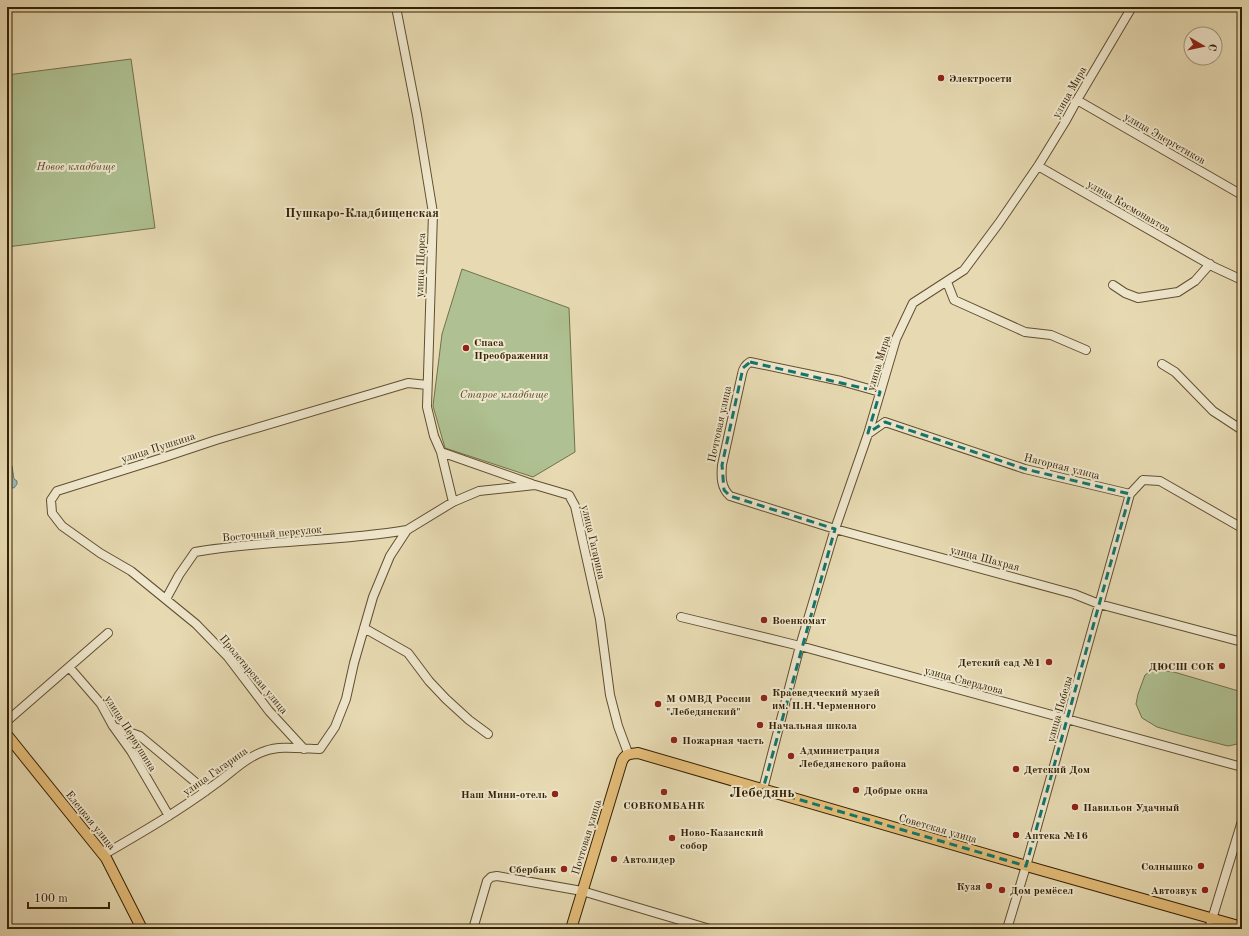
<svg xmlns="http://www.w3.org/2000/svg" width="1249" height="936" viewBox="0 0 1249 936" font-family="'Old Standard TT',serif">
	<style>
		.green { fill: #afc192; stroke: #72714b }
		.water { fill: #9bb8b7; stroke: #727c6f }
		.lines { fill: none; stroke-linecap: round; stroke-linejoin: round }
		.minor-casing { stroke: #614f30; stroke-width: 10 }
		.major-casing { stroke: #342104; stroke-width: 12 }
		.minor { stroke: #efe7cd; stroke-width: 8 }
		.major { stroke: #e4bd79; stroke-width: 10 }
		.marked { fill: none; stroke: #0f766e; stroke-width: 3; stroke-dasharray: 8 5; stroke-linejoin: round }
		.poi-dot { fill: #8f2418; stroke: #efe7cd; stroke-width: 1.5 }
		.labels { text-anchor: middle; stroke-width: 4; stroke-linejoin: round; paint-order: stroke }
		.poi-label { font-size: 11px; font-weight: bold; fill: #342104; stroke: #efe7cd; text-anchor: start }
		.street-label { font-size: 11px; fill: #342104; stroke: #efe7cd }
		.park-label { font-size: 11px; font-style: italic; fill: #534928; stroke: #efe7cd }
		.quarter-label { font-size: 13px; font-weight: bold; fill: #342104; stroke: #efe7cd }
		.district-label { font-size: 15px; font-weight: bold; fill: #342104; stroke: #efe7cd }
	</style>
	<rect width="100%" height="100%" fill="#e7dab2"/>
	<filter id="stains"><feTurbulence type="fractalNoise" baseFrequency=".005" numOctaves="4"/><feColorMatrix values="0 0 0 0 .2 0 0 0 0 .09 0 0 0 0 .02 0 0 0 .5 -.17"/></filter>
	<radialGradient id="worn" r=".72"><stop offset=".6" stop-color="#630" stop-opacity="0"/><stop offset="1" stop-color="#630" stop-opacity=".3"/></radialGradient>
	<path class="green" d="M131,59L155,228L7,247V75Z
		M462,269L569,308L575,452L533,477L445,448L433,406L442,334Z
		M1157,670L1174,672L1242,692V743L1228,746L1181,734L1157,727L1142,718L1136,704L1138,694L1145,675L1149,672Z"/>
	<path class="water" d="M7,451L9,464L12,466L14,479L17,481V484L14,488L7,487Z"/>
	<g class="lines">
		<defs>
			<path id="minor" d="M396,7L417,115L433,213L427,407L434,436L441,452L453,502
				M1077,100L1242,195
				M1038,166L1214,267L1242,280
				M947,282L954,300L1025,332L1051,335L1086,350
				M1113,285L1125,293L1138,298L1178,292L1195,281L1210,264
				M1162,364L1175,372L1213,411L1242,430
				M880,392L841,381L750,362C745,365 743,368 742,374L722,465C721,477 721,488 730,496L835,529L1074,594L1099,604L1242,642
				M868,434L885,422L1025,469L1130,494
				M441,452L532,484
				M166,599L179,575L195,552C265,540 337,542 407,530
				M681,617L800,646L1242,767
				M364,628L408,653L429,681L446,699L469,720L488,734
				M69,667L101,704L113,726L131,751L169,816
				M7,721L108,633
				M114,727L140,736L206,791
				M304,749L269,711L228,657L196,624L131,571L100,553L62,526L52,513L51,500L57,491L162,458L216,440L408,383L427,385
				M763,789L800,646L835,529L868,434L896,339L913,303L964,270L999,223L1038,166L1065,122L1077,100L1132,7
				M103,855C141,833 179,811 214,785C230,774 246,757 265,751C281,745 303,749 320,749L335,727L346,699L354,663L373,597L390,556L407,530L453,502L479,491L535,485L569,495L575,506L600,619L610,695L618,726L628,753
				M473,929L487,881L491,877L497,876L582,891L710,929
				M1007,929L1026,866L1130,494L1143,480L1160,481L1242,528
				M1209,929L1242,821"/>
			<path id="major" d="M7,735L106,858L142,929
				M571,929L622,761C626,753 630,754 638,753L1037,869L1242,927"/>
		</defs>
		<use href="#minor" class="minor-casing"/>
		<use href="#major" class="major-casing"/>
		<use href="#minor" class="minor"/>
		<use href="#major" class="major"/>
	</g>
	<path class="marked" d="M750,362L880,392L868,433L885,422L1025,469L1130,494L1026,866L763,789L835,529L730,496L724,490L722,465L743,368Z"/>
	<g class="poi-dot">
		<circle cx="941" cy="78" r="4"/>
		<circle cx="466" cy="348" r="4"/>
		<circle cx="764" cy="620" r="4"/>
		<circle cx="1049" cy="662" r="4"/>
		<circle cx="1222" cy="666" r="4"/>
		<circle cx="764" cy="698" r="4"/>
		<circle cx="658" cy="704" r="4"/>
		<circle cx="760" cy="725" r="4"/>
		<circle cx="674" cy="740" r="4"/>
		<circle cx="791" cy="756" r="4"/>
		<circle cx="1016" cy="769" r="4"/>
		<circle cx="856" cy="790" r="4"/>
		<circle cx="664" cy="792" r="4"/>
		<circle cx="555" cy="794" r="4"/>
		<circle cx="1075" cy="807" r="4"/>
		<circle cx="1016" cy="835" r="4"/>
		<circle cx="672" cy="838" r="4"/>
		<circle cx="614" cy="859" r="4"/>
		<circle cx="1201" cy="866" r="4"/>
		<circle cx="564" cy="869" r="4"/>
		<circle cx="989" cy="886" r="4"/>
		<circle cx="1002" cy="890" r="4"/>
		<circle cx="1205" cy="890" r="4"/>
	</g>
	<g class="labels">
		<g class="poi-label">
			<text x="949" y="82">Электросети</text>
			<text x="474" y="346">Спаса<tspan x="474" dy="13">Преображения</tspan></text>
			<text x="772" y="624">Военкомат</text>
			<text x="1041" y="666" text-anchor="end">Детский сад №1</text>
			<text x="1214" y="670" text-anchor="end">ДЮСШ СОК</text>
			<text x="772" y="696">Краеведческий музей<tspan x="772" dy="13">им. П.Н.Черменного</tspan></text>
			<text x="666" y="702">М ОМВД России<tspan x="666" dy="13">"Лебедянский"</tspan></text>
			<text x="768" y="729">Начальная школа</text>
			<text x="682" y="744">Пожарная часть</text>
			<text x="799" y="754">Администрация<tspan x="799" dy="13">Лебедянского района</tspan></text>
			<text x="1024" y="773">Детский Дом</text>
			<text x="864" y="794">Добрые окна</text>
			<text x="547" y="798" text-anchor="end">Наш Мини-отель</text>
			<text x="664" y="809" text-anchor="middle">СОВКОМБАНК</text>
			<text x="1083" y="811">Павильон Удачный</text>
			<text x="680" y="836">Ново-Казанский<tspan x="680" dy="13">собор</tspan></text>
			<text x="1024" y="839">Аптека №16</text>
			<text x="622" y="863">Автолидер</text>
			<text x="1193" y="870" text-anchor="end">Солнышко</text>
			<text x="556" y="873" text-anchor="end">Сбербанк</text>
			<text x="981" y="890" text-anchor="end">Кузя</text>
			<text x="1010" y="894">Дом ремёсел</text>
			<text x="1197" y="894" text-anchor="end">Автозвук</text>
		</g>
		<g class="street-label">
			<text transform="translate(1069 92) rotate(-60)" y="4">улица Мира</text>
			<text transform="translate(1165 138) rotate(30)" y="4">улица Энергетиков</text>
			<text transform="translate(1129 206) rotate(30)" y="4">улица Космонавтов</text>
			<text transform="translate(420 265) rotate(-88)" y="4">улица Щорса</text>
			<text transform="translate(878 363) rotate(-73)" y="4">улица Мира</text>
			<text transform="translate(719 424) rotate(-78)" y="4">Почтовая улица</text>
			<text transform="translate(158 447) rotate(-18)" y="4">улица Пушкина</text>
			<text transform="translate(1062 466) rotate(14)" y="4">Нагорная улица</text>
			<text transform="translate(272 533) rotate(-5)" y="4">Восточный переулок</text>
			<text transform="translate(594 542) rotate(77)" y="4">улица Гагарина</text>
			<text transform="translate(985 558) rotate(15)" y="4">улица Шахрая</text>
			<text transform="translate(254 674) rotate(50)" y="4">Пролетарская улица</text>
			<text transform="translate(964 680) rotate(15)" y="4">улица Свердлова</text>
			<text transform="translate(1059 709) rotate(-74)" y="4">улица Победы</text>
			<text transform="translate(131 733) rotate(58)" y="4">улица Первушина</text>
			<text transform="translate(215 771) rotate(-35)" y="4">улица Гагарина</text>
			<text transform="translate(91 820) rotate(51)" y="4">Елецкая улица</text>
			<text transform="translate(938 828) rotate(16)" y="4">Советская улица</text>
			<text transform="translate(586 837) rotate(-73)" y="4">Почтовая улица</text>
		</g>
		<g class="park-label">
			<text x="76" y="170">Новое кладбище</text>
			<text x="504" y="398">Старое кладбище</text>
		</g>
		<g class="quarter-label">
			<text x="362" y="217">Пушкаро-Кладбищенская</text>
		</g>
		<g class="district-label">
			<text x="762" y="797">Лебедянь</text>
		</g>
	</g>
	<rect width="1249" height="936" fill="none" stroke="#e7dab2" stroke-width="24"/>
	<rect x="8" y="8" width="1233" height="920" fill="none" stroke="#342104" stroke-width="2"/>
	<rect x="12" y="12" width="1225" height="912" fill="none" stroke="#342104"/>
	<g transform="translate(1203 46) rotate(99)"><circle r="19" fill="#efe7cd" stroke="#a4987d"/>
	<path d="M0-3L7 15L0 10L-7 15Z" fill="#8f2418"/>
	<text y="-6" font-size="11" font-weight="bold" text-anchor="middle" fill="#342104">С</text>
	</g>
	<path d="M28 902v6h81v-6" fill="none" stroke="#342104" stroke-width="2"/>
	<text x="34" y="902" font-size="12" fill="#342104" stroke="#efe7cd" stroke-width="3" paint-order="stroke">100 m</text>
	<rect width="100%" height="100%" filter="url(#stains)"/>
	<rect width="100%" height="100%" fill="url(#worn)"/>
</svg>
